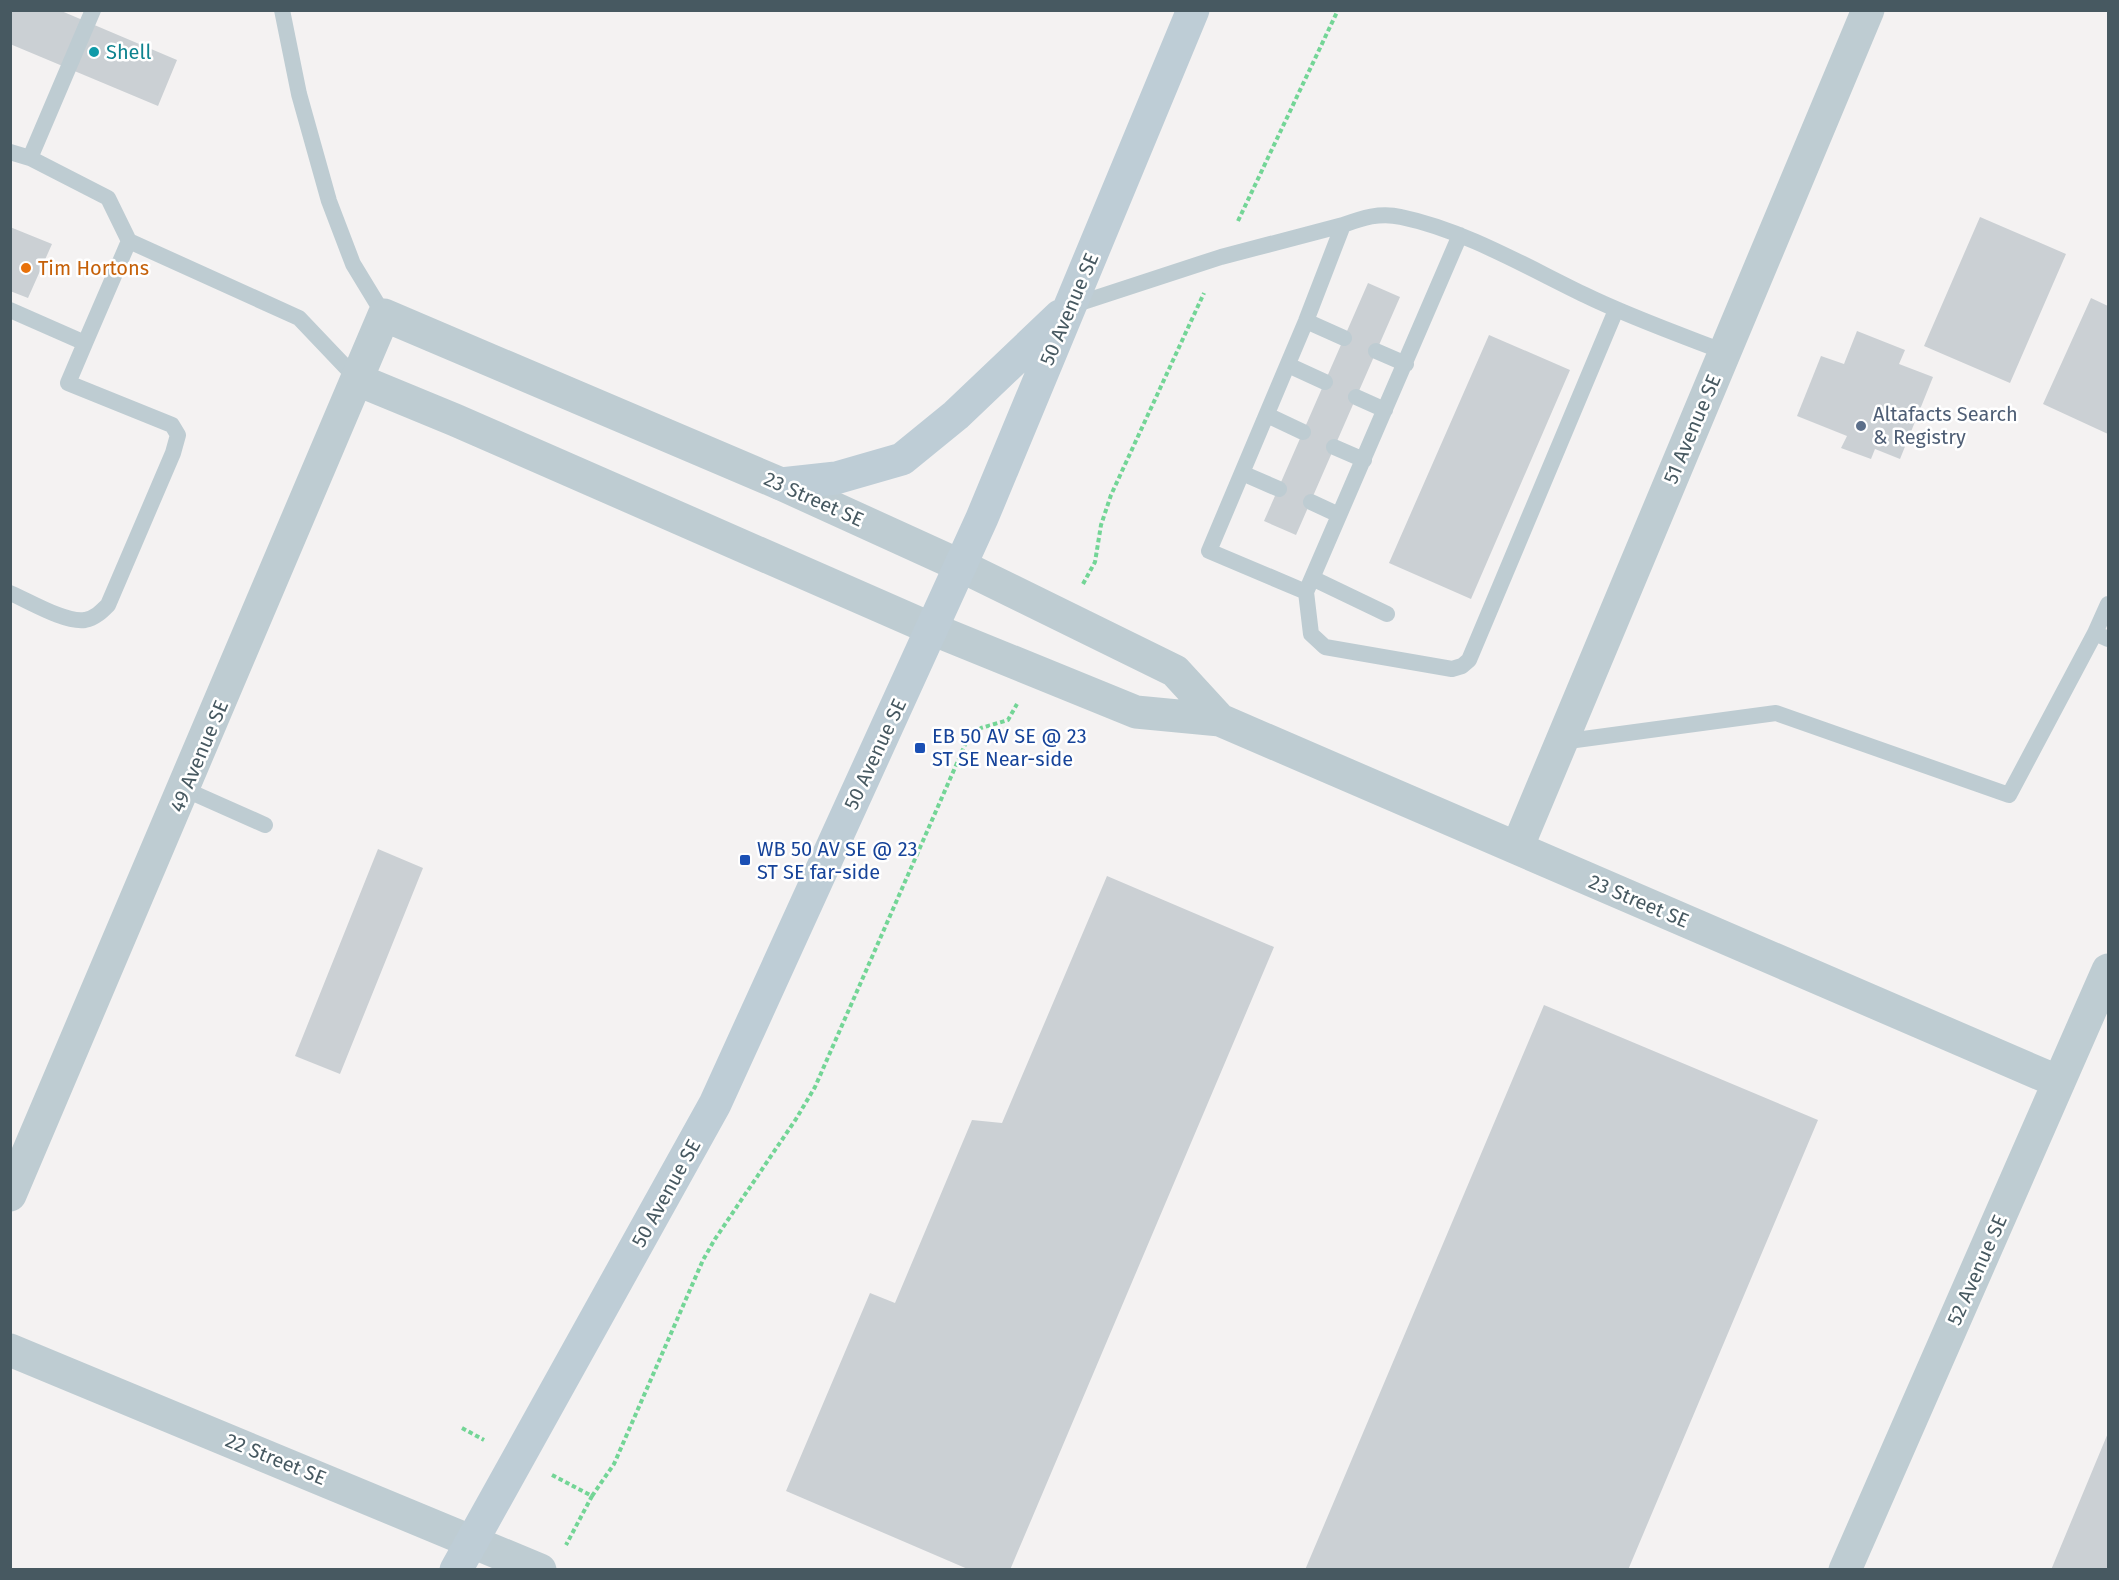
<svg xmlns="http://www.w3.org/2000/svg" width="2119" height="1580" viewBox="0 0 2119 1580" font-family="'Fira Sans',sans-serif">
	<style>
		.building { fill: #cbd0d4 }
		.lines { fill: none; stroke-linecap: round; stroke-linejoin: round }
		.path { stroke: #73d596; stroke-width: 4; stroke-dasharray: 4.5 3; stroke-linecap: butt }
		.lane { stroke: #beccd2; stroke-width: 16 }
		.street { stroke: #beccd2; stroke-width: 33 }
		.secondary { stroke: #becdd6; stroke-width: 33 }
		.culture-dot { fill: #0f9aa8; stroke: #fff; stroke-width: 2 }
		.food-dot { fill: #e8710a; stroke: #fff; stroke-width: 2 }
		.service-dot { fill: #5c6f8a; stroke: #fff; stroke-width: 2 }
		.transit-dot { fill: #1a4fb4; stroke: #fff; stroke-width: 2 }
		.labels { text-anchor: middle; stroke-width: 5; stroke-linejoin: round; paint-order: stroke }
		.culture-label { font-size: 20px; fill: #0d838f; stroke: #fff; text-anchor: start }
		.food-label { font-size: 20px; fill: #c56008; stroke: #fff; text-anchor: start }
		.street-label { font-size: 20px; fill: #475961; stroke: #fff }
		.service-label { font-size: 20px; fill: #4e5e75; stroke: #fff; text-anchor: start }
		.transit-label { font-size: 20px; fill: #164399; stroke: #fff; text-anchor: start }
	</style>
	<rect width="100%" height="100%" fill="#f4f2f2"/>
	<path class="building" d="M10,10H59L177,60L158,106L10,44Z
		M1980,217L2066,254L2010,383L1924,346Z
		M10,227L52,244L28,298L10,291Z
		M1368,283L1400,297L1296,535L1264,521Z
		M2091,298L2108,306V434L2043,404Z
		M1857,331L1905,350L1899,364L1933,377L1900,459L1875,449L1871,459L1841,448L1847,436L1797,416L1821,356L1844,364Z
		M1489,335L1570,370L1471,599L1389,563Z
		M378,849L423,868L340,1074L295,1056Z
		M1107,876L1274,947L1010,1570H970L786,1491L870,1293L895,1303L972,1120L1002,1123Z
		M1544,1005L1818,1120L1628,1570H1305Z
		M2108,1433V1570H2051Z"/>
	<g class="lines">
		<path class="path" d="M1238,221L1338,10
			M1083,584L1095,562L1101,525L1111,495L1204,293
			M462,1428L484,1440
			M552,1475L592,1496L566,1545
			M592,1496L614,1464L703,1260L715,1239L796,1119L815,1087L968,738L981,728L1008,720L1017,704"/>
		<path class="lane" d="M282,10L299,94L329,201L353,264L384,315
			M10,152L30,158L108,198L129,241L299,318L358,380
			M30,158L93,10
			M1460,235L1306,592L1311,634L1325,647L1452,669L1462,666L1469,660L1616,310
			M1071,306L1221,257L1343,225C1362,218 1380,212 1401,217C1464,230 1527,267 1585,295C1630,317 1678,334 1725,352
			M10,310L85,343L129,241
			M1306,321L1344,338
			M1376,351L1406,364
			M1288,365L1325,382
			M1356,397L1385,410
			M1267,415L1303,432
			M1334,447L1364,460
			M1242,473L1279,489
			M1311,502L1339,515
			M1312,578L1387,614
			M1306,592L1209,551L1306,321L1343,225
			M10,593C29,601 65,623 85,620C95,618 101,612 108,605L173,453L178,435L172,425L68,383L85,343
			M2095,633L2108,604
			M1561,742L1776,713L2009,795L2095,633L2108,639
			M184,789L265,825"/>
		<path class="street" d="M358,380L455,420L932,629L1136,712L1220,720L2059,1082
			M1517,848L1868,10
			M10,1195L384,315L781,484L961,566L1175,671L1220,720
			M10,1350L540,1570
			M1845,1570L2108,970"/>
		<path class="secondary" d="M781,484L836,478L902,459L956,415L1060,316
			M456,1570L715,1104L982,518L1193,10"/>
	</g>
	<circle class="culture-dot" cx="94" cy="52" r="6"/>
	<circle class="food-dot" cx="26" cy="268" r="6"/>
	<circle class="service-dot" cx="1861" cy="426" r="6"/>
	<g class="transit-dot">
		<rect x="914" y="742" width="12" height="12" rx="3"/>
		<rect x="739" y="854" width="12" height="12" rx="3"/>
	</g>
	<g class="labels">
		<g class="culture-label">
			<text x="106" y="59">Shell</text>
		</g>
		<g class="food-label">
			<text x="38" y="275">Tim Hortons</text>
		</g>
		<g class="street-label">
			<text transform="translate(1069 309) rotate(-67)" y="7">50 Avenue SE</text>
			<text transform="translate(1692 429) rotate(-67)" y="7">51 Avenue SE</text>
			<text transform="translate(814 499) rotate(24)" y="7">23 Street SE</text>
			<text transform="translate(875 754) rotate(-65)" y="7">50 Avenue SE</text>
			<text transform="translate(199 756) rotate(-67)" y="7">49 Avenue SE</text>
			<text transform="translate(1639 901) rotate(23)" y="7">23 Street SE</text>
			<text transform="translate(666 1193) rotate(-61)" y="7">50 Avenue SE</text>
			<text transform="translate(1977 1270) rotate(-66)" y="7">52 Avenue SE</text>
			<text transform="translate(276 1459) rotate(22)" y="7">22 Street SE</text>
		</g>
		<g class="service-label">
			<text x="1873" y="421">Altafacts Search<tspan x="1873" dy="23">&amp; Registry</tspan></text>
		</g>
		<g class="transit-label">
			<text x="932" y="743">EB 50 AV SE @ 23<tspan x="932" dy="23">ST SE Near-side</tspan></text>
			<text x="757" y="856">WB 50 AV SE @ 23<tspan x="757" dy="23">ST SE far-side</tspan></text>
		</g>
	</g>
	<rect width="2119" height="1580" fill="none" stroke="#475961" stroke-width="24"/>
</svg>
